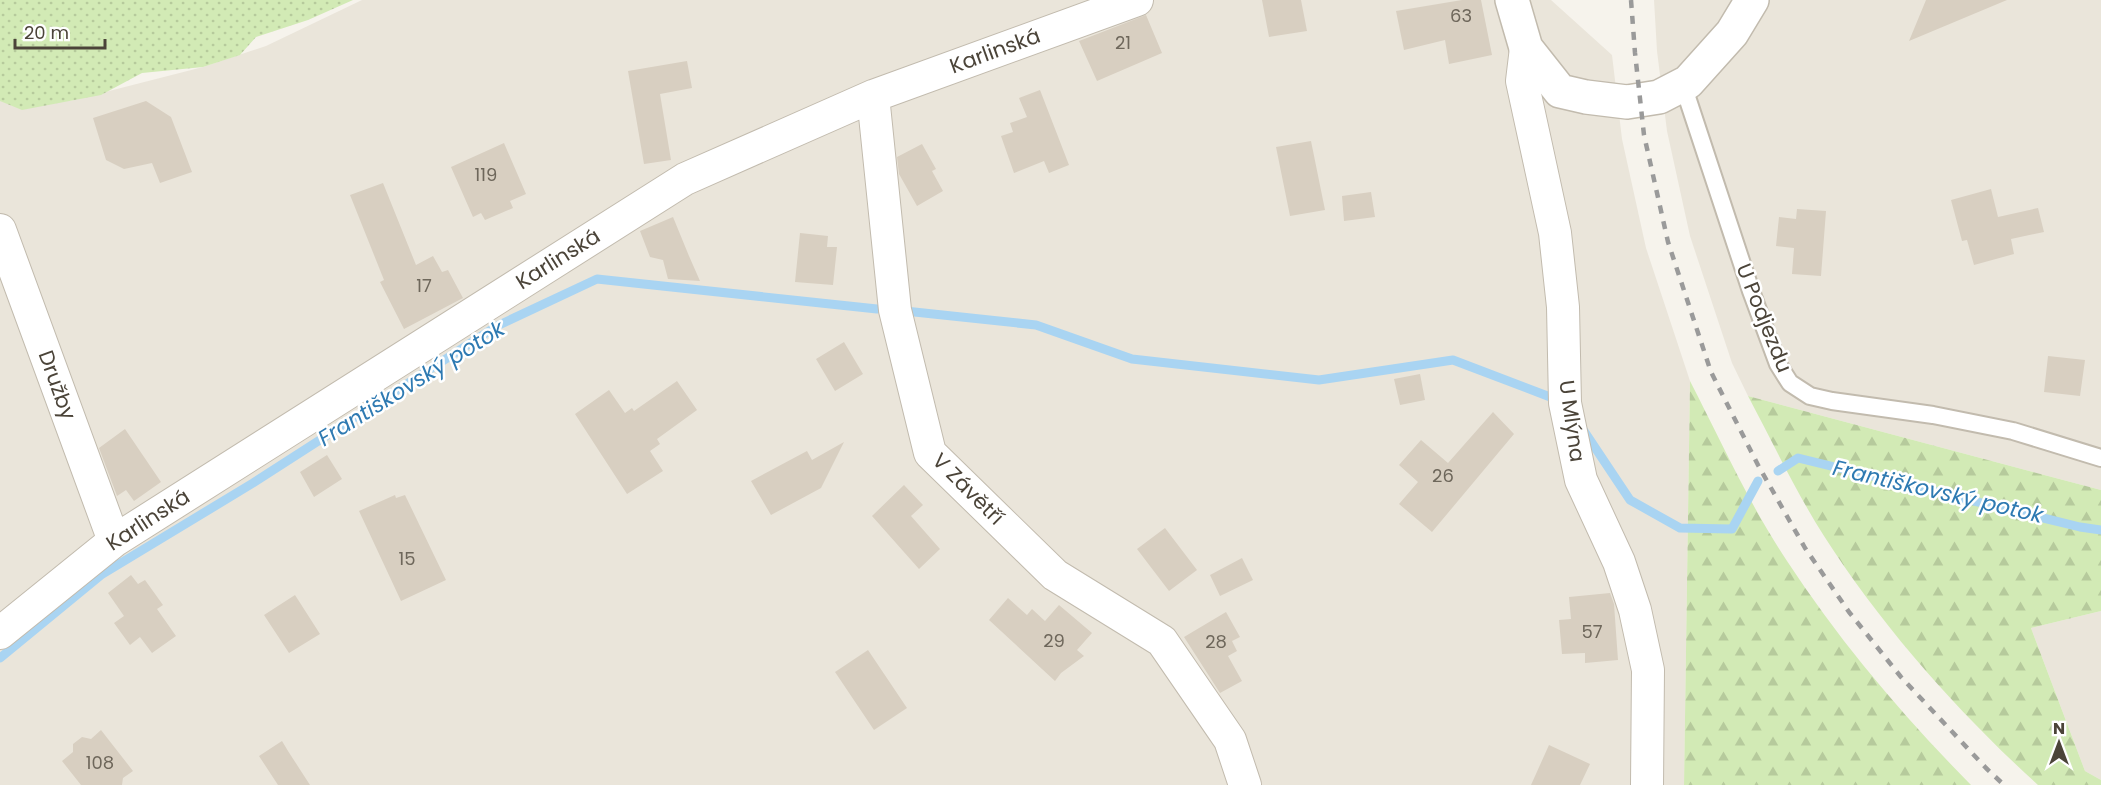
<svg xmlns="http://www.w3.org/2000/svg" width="2101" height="785" viewBox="0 0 2101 785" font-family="Poppins,sans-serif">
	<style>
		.residential { fill: #eae5da }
		.grass { fill: url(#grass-dots) }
		.forest { fill: url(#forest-firs) }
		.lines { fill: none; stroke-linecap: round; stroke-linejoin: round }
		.stream { stroke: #a9d4f2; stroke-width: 9 }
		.building { fill: #d8cfc1 }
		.service-casing { stroke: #c2bbae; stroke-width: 20 }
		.minor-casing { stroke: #c2bbae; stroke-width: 34 }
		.tertiary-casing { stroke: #c2bbae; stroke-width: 36 }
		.service { stroke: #fff; stroke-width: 16 }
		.minor { stroke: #fff; stroke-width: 32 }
		.tertiary { stroke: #fff; stroke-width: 33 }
		.rail { stroke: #9a9a9a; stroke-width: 4.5; stroke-dasharray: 8 8; stroke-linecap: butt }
		.labels { text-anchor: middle; stroke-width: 5; stroke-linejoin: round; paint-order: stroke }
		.number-label { font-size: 18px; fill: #6e675b }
		.street-label { font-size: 21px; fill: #4b4439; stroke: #fff }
		.water-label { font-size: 22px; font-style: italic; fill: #2e7ab2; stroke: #fff }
	</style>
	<defs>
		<pattern id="grass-dots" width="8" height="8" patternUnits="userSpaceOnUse" patternTransform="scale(1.5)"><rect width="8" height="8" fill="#d2eab5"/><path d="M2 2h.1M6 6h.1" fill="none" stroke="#b6ca9c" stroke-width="1.8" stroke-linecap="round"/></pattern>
		<pattern id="forest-firs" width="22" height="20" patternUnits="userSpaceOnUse" patternTransform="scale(1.5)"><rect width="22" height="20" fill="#d2eab5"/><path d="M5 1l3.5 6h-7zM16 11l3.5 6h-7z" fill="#b6ca9c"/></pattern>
	</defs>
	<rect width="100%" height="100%" fill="#f6f3ec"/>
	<path class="residential" d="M362,0H1551L1612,55L1622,139L1646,248L1690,381L1684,785H0V100L70,101L203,67L266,46Z
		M1654,0H2101V490L1748,396L1732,363L1690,236L1667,131L1657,51Z
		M2101,611V780L2085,771L2031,628Z"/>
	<path class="grass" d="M0,0H353L308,20L256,37L240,55L203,67L142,73L101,95L22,110L0,101Z"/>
	<path class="forest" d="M1690,381C1721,441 1749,504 1787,561C1840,642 1903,716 1971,785H1684Z
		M1748,396L2101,490V611L2031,628L2085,771L2101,780V785H2038C1958,712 1883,628 1824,536C1796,492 1773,443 1748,396Z"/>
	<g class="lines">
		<path class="stream" d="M905,311L1036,325L1132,359L1319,380L1453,360L1558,400
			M1582,428L1630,500L1680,528L1732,529L1758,481
			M1778,471L1798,458L2080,527L2101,530
			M0,658L101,575L253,483L497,326L597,279L877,309"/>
	</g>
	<path class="building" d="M1262,0H1301L1307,31L1269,37Z
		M1462,0H1481L1492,55L1449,64L1445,40L1404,50L1396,11Z
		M1926,0H2007L1909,41Z
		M1146,15L1162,53L1097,81L1079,41Z
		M687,61L692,88L660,94L671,160L644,164L628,71Z
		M1040,90L1069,165L1049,173L1044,161L1014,173L1001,136L1013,132L1010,123L1027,117L1019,98Z
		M146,101L171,117L192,172L160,183L152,163L124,169L106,160L93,118Z
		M1311,141L1325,210L1290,216L1276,147Z
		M504,143L526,194L510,201L513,208L485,220L481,213L473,217L451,167Z
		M922,144L936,169L932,171L943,191L917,206L899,174L897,157Z
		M383,183L416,265L433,256L442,272L448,270L463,298L404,329L380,282L384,280L350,195Z
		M1991,189L1998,217L2038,208L2044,232L2011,239L2014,254L1974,265L1967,240L1962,241L1951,200Z
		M1371,192L1375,217L1344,221L1342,196Z
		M1797,209L1826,211L1821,276L1792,274L1794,248L1776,246L1779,217L1796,219Z
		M673,217L689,256L700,281L668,279L663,260L650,257L640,231Z
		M800,233L828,236L827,247H837L833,285L795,282Z
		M844,342L863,374L835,391L816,359Z
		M2048,356L2085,360L2080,396L2044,392Z
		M1420,374L1425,400L1400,405L1394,379Z
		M677,381L697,410L657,439L660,444L650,451L663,471L627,494L575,414L609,390L625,413L632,408L634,411Z
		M1493,412L1514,434L1432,532L1399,504L1418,482L1399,465L1421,440L1448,463Z
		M125,429L161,482L134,501L126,490L117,496L99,448Z
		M844,442L821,488L771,515L751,481L807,451L812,460Z
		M327,455L342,479L314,497L300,472Z
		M904,485L923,505L911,516L940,549L919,569L872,516Z
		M395,495L396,498L405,495L446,580L401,601L359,511Z
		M1165,528L1197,570L1169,591L1137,549Z
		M1242,558L1253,580L1220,596L1210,575Z
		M131,575L138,584L145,580L163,605L157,609L176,636L152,653L140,637L130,645L114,623L124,616L108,593Z
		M1610,593L1614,604L1618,660L1585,663V653L1562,654L1559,620L1571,619L1569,597Z
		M295,595L320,634L289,653L264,615Z
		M1008,598L1027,615L1032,609L1045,621L1059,605L1092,633L1077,650L1084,656L1061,673L1055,681L989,620Z
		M1226,612L1240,637L1232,641L1237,651L1228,656L1242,681L1220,693L1184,637Z
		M868,650L907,708L874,730L835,672Z
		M101,730L133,771L123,778L122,785H81L62,761L73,752V744L82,737L91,739Z
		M282,741L288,751L310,785H278L259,756Z
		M1549,745L1590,764L1580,785H1531Z"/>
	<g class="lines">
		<defs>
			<path id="service" d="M1683,85L1751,291L1778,364L1790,383L1810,396L1832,401L1933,415L2013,431L2101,458"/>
			<path id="minor" d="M1526,48L1522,81L1555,233L1563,307L1565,403L1581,480L1619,562L1635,610L1648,670L1647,785
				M873,96L895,310L930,453L1055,575L1162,641L1230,740L1245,785
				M0,230L114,541
				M0,633L114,541L685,179L873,96L1137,0"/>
			<path id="tertiary" d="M1512,0L1526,48L1560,91L1586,97L1627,102L1659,97L1688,82L1732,33L1752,0"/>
		</defs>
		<use href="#service" class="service-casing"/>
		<use href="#minor" class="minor-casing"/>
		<use href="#tertiary" class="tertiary-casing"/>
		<use href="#service" class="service"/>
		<use href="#minor" class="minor"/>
		<use href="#tertiary" class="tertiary"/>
		<path class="rail" d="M1631,0L1635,53L1644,135L1668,242L1711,372L1758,465L1805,548L1849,612L1901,677L1986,768L2004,785"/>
	</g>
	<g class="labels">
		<g class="number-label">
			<text x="1461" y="22">63</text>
			<text x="1123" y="49">21</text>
			<text x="486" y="181">119</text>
			<text x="424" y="292">17</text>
			<text x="1443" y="482">26</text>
			<text x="407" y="565">15</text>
			<text x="1592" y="638">57</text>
			<text x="1054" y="647">29</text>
			<text x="1216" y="648">28</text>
			<text x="100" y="769">108</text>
		</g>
		<g class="street-label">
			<text transform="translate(995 51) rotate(-20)" y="7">Karlinská</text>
			<text transform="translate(558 259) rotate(-32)" y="7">Karlinská</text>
			<text transform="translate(1764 318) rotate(68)" y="7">U Podjezdu</text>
			<text transform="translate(57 385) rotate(70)" y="7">Družby</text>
			<text transform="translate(1572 421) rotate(82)" y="7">U Mlýna</text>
			<text transform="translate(968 489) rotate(45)" y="7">V Závětří</text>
			<text transform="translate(148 520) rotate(-33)" y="7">Karlinská</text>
		</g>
		<g class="water-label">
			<text transform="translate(411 383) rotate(-32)" y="8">Františkovský potok</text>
			<text transform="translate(1938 491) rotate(13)" y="8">Františkovský potok</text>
		</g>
	</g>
	<g transform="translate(2059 743)" stroke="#ffffff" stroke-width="4.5" paint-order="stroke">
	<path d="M0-4.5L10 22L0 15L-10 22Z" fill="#4b4439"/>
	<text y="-9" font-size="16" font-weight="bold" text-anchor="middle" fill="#4b4439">N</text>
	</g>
	<path d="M15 39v9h90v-9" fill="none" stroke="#4b4439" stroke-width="3"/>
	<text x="24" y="39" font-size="18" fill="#4b4439" stroke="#ffffff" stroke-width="4.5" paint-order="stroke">20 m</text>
</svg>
